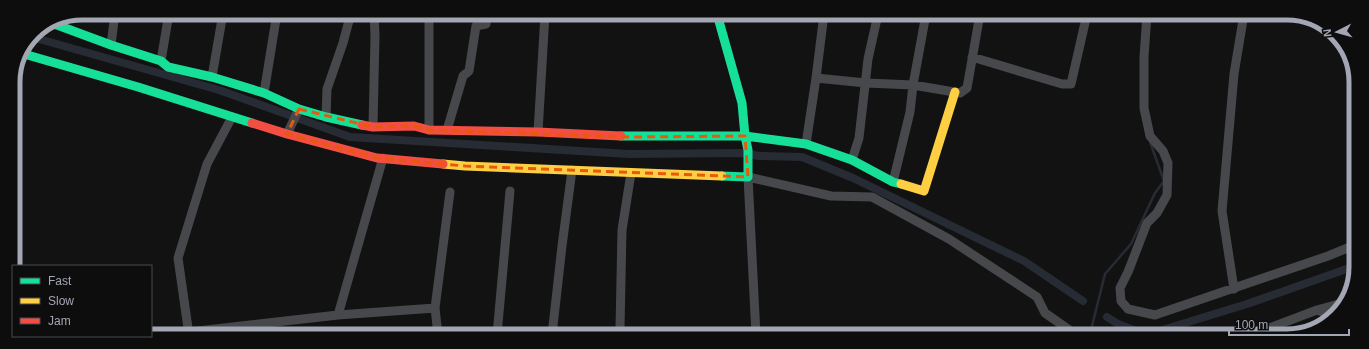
<svg xmlns="http://www.w3.org/2000/svg" width="1369" height="349" viewBox="0 0 1369 349" font-family="Helvetica,sans-serif">
	<style>
		.lines { fill: none; stroke-linecap: round; stroke-linejoin: round }
		.stream { stroke: #272b33; stroke-width: 2.5 }
		.canal { stroke: #272b33; stroke-width: 8 }
		.street { stroke: #47484b; stroke-width: 9 }
		.fast { stroke: #16e098; stroke-width: 9 }
		.slow { stroke: #ffcf43; stroke-width: 9 }
		.jam { stroke: #f24e42; stroke-width: 9 }
		.marked { fill: none; stroke: #e8590c; stroke-width: 3; stroke-dasharray: 8 5; stroke-linejoin: round }
		.rim { fill: none; stroke: #a3a6b3; stroke-width: 5 }
	</style>
	<rect width="100%" height="100%" fill="#121213"/>
	<g class="lines">
		<path class="stream" d="M1092,336L1091,330L1105,274L1131,244L1155,193L1164,181L1150,142"/>
		<path class="canal" d="M32,37L219,90L350,137L629,154L742,153L759,156L802,157L853,178L1024,261L1083,301
			M1107,317L1118,324L1146,335L1247,304L1355,266"/>
		<path class="street" d="M824,14L816,78L866,83L913,85L960,93L967,88L980,14
			M1147,14L1144,57V108L1150,136L1163,151L1168,163L1167,195L1157,213L1147,223L1128,272L1120,288L1121,301L1128,309L1155,315L1328,256L1355,245
			M111,45L115,13
			M972,57L1062,84H1071L1087,14
			M161,61L169,13
			M212,77L223,13
			M264,93L277,13
			M326,117L327,89L343,43L351,13
			M373,127L375,36L374,13
			M429,130V13
			M447,130L463,76L469,71L476,26L486,24V13
			M538,132L545,14
			M287,134L299,109
			M806,144L816,78
			M383,158L338,315L435,308L438,335
			M852,160L859,138L868,59L878,14
			M893,182L910,112L913,85L926,14
			M1234,289L1222,211L1234,74L1244,14
			M435,308L450,192
			M1319,311L1335,315
			M189,332L338,315
			M189,335L178,258L207,164L232,117
			M497,335L510,191
			M552,335L562,246L572,170
			M618,335L620,328L622,230L631,173
			M756,335L748,177L831,196L872,197L949,239L1037,297L1045,313L1078,336
			M1248,336L1317,310L1342,303"/>
		<path class="fast" d="M717,14L742,103L745,136L748,150V177L722,176
			M48,23L57,25L111,45L161,61L168,67L212,77L264,93L299,109L326,117L362,125
			M24,54L138,87L252,123
			M621,136H745L806,144L852,160L893,182L901,184"/>
		<path class="slow" d="M443,164L465,166L722,176
			M901,184L924,191L955,92"/>
		<path class="jam" d="M252,123L287,134L377,158L443,164
			M362,125L373,127L414,126L429,130L538,132L621,136"/>
	</g>
	<path class="marked" d="M299,109L373,127L414,126L429,130L631,137L745,136L748,177L465,166L377,158L287,134Z"/>
	<path d="M0 0H1369V349H0ZM82 20H1287A62 62 0 0 1 1349 82V267A62 62 0 0 1 1287 329H82A62 62 0 0 1 20 267V82A62 62 0 0 1 82 20Z" fill="#0d0d0e" fill-rule="evenodd"/>
	<path class="rim" d="M82 20H1287A62 62 0 0 1 1349 82V267A62 62 0 0 1 1287 329H82A62 62 0 0 1 20 267V82A62 62 0 0 1 82 20Z"/>
	<rect x="12" y="265" width="140" height="72" fill="#0d0d0e" stroke="#494a50"/>
	<rect x="20" y="278" width="20" height="6" fill="#16e098" stroke="#494a50"/>
	<text x="48" y="285" font-size="12" fill="#a3a6b3">Fast</text>
	<rect x="20" y="298" width="20" height="6" fill="#ffcf43" stroke="#494a50"/>
	<text x="48" y="305" font-size="12" fill="#a3a6b3">Slow</text>
	<rect x="20" y="318" width="20" height="6" fill="#f24e42" stroke="#494a50"/>
	<text x="48" y="325" font-size="12" fill="#a3a6b3">Jam</text>
	<g transform="translate(1337 32) rotate(264)" stroke="#0d0d0e" stroke-width="3" paint-order="stroke">
	<path d="M0-3L7 15L0 10L-7 15Z" fill="#a3a6b3"/>
	<text y="-6" font-size="11" font-weight="bold" text-anchor="middle" fill="#a3a6b3">N</text>
	</g>
	<path d="M1229 329v6h120v-6" fill="none" stroke="#a3a6b3" stroke-width="2"/>
	<text x="1235" y="329" font-size="12" fill="#a3a6b3" stroke="#0d0d0e" stroke-width="3" paint-order="stroke">100 m</text>
</svg>
